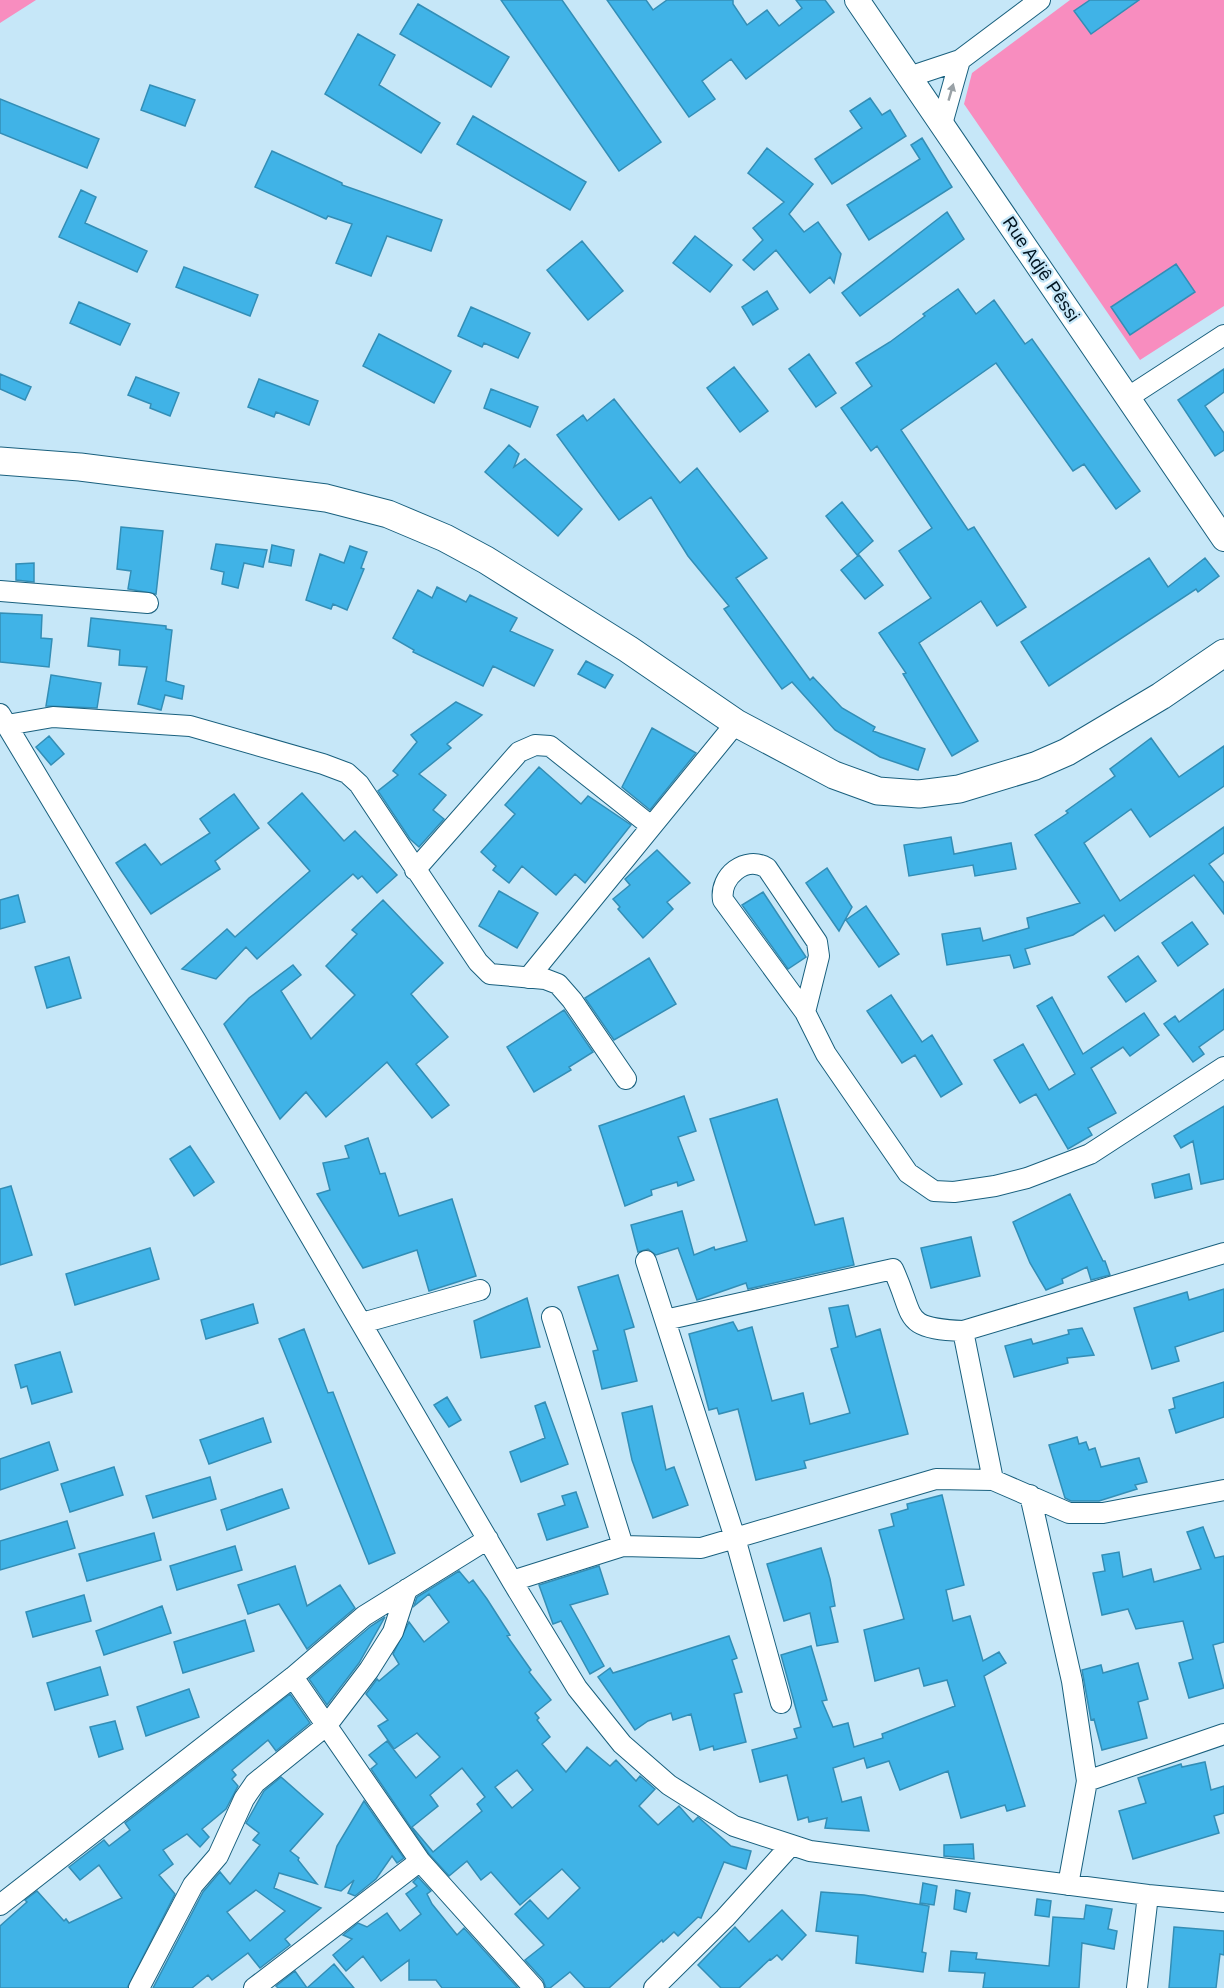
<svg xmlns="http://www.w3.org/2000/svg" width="1224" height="1988" viewBox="0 0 1224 1988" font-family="Arial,sans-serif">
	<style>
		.green { fill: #f88dbf }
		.building { fill: #40b3e7; stroke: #338eb6; stroke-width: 1.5; fill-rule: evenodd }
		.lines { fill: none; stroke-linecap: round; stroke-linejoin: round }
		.minor-casing { stroke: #19607e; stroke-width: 22 }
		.tertiary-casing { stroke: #19607e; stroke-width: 26 }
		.secondary-casing { stroke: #19607e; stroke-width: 29 }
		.minor { stroke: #fff; stroke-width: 20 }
		.tertiary { stroke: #fff; stroke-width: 24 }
		.secondary { stroke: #fff; stroke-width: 27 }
		.oneway { fill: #99a1a6 }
		.labels { text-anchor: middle; stroke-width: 4.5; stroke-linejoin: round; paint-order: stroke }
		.street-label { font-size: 18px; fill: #001420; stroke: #c6e7f8 }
	</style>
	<rect width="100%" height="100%" fill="#c6e7f8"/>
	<path class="green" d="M0,0H36L0,23Z
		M1070,0H1224V306L1140,360L964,104L972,73Z"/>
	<path class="building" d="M501,0H562L661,142L619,171Z
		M607,0H646L653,10L667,0H733V4L747,25L767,10L779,26L802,8L796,0H825L834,12L746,79L731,59L702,81L715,99L689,117Z
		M1090,0H1139L1091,34L1074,11Z
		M418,4L509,57L491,87L400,34Z
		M358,34L395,55L379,85L440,123L421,153L325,94Z
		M150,85L195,100L185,126L141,110Z
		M870,98L882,115L890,110L906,136L832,184L815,159L862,128L850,111Z
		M0,99L99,139L87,168L0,133Z
		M473,116L586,182L570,210L457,144Z
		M922,138L952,187L869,240L847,205L920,159L911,145Z
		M767,148L813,184L789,214L804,232L818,222L841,254L834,283L830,277L810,293L776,250L754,270L743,260L763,240L753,228L784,202L748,173Z
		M272,151L342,183V185L442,220L431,251L387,236L371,276L336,263L352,224L328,216L326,219L255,187Z
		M81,190L96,197L85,223L147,251L137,272L59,237Z
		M947,212L964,239L860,316L842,293Z
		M695,236L732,265L710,292L673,263Z
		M582,241L623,291L588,320L547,270Z
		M1176,264L1195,292L1130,335L1111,307Z
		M184,267L258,295L250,316L176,287Z
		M958,289L976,314L994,300L1025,344L1032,339L1140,491L1116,509L1084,464L1073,471L996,363L901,430L968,530L974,527L1026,607L997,626L981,601L919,643L978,741L952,756L903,674L906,673L879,633L931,598L899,551L932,528L877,446L871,451L841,408L872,386L856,363L890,342L925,316L923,314Z
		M767,291L778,309L753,325L742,307Z
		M79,302L130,324L120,345L70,323Z
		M471,307L530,333L518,358L484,343L482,347L458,336Z
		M379,334L451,371L434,403L363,366Z
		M809,354L836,393L816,407L789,369Z
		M734,367L768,411L740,432L707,388Z
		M1224,369V392L1205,406L1224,433V450L1215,456L1178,400Z
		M0,374L31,387L25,400L0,389Z
		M136,377L179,393L170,416L150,408L151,404L128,395Z
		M259,379L318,401L309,425L276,412L274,417L248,407Z
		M491,389L538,407L530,427L484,408Z
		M614,399L680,483L697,468L767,558L736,578L810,680L813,677L842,708L875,727L873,731L925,749L918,770L880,757L835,730L792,682L782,689L724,609L729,606L688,556L651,497L619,520L557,435L583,415L587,421Z
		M509,445L519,454L514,467L525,459L582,509L558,536L485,472Z
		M842,502L873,541L857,555L826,516Z
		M121,527L163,531L156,594L128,589L131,571L117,569Z
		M216,544L267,550L263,567L244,563L238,588L222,584L224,572L211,569Z
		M272,545L294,550L291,566L269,562Z
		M350,546L367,552L361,568L364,569L347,610L333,604L331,609L306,600L320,554L344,563Z
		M859,555L883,585L865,599L841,570Z
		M1149,558L1168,587L1205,558L1219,576L1198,592L1196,589L1049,686L1021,642Z
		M34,563V582L16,580V564Z
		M437,587L466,602L470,595L517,618L510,631L553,650L534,686L493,666L483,686L413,652L414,650L393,638L418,590L432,598Z
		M0,613L42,615L41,638L52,639L49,667L0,662Z
		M91,618L166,626V629L172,630L166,681L184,686L182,699L165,695L161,710L138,704L147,667L119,665L120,650L88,646Z
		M586,661L613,675L605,688L578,674Z
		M51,675L101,683L97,708L46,706Z
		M456,702L482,715L447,744L451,748L419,774L446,795L433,810L444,819L419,847L410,839L378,791L398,775L393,771L417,742L411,735Z
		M652,728L696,753L650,810L622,787Z
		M49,736L64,754L51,765L36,747Z
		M1151,738L1179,777L1224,746V786L1150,837L1131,809L1084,843L1120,901L1224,827V853L1209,864L1224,883V914L1194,875L1115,931L1104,915L1073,935L1025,949L1030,964L1014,968L1010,955L947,965L942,934L980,928L983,941L1029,928L1027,918L1080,903L1035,835L1068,813L1066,811L1115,776L1110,769Z
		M539,767L581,804L588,796L631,825L585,883L575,874L556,895L522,866L509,883L493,870L496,866L481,852L515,814L505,805Z
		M302,793L344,841L355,831L397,875L377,893L362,876L358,879L353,874L257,959L246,947L216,979L182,969L227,929L235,937L310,871L268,823Z
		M234,794L259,828L215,861L220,869L151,914L116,863L145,844L161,865L210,833L200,819Z
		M951,837L954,854L1011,843L1016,869L975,876L973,865L909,876L904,845Z
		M657,850L690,883L667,902L673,909L643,938L618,909L620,907L613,899L630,885L625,879Z
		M827,868L852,907L839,931L806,883Z
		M499,891L538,913L517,948L479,926Z
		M763,892L806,957L788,969L742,905Z
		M18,895L25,922L0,929V900Z
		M383,900L443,963L411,994L448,1037L416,1064L449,1105L432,1118L387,1062L326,1117L306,1092L280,1119L224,1024L249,998L293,965L301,975L281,991L311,1039L355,995L326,966L357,934L352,930Z
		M866,906L899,954L879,967L846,920Z
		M1192,922L1208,944L1178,966L1162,943Z
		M1138,956L1156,981L1126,1002L1108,977Z
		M69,957L81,998L47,1008L35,967Z
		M649,958L676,1004L614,1040L585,998Z
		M1224,989V1029L1199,1047L1204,1054L1193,1062L1164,1024L1175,1016L1179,1022Z
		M891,995L922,1042L932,1035L962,1084L941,1097L915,1055L902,1063L867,1011Z
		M1052,997L1083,1054L1144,1013L1159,1035L1130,1056L1123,1047L1091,1068L1116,1113L1088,1128L1092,1135L1068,1149L1036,1094L1020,1103L994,1060L1023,1044L1049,1090L1075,1074L1037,1006Z
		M564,1010L593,1052L569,1067L571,1070L534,1092L507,1047Z
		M684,1096L696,1131L678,1137L694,1180L678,1186L677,1182L651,1190L652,1195L625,1206L599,1126Z
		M777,1099L815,1225L843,1218L854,1265L748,1289L746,1283L697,1300L678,1248L656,1255L648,1249L638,1252L631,1225L682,1211L694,1255L714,1247L715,1250L747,1241L710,1119Z
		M1224,1106V1179L1201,1184L1193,1141L1181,1148L1174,1136Z
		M368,1138L380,1174L385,1173L399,1216L452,1199L476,1276L429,1291L417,1250L363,1268L317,1194L330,1190L323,1163L349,1158L345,1146Z
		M190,1146L214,1182L194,1196L170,1159Z
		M1189,1174L1192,1189L1155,1198L1152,1184Z
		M11,1186L32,1255L0,1265V1189Z
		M1070,1194L1103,1261H1105L1110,1275L1091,1280L1087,1267L1062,1279L1063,1283L1046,1290L1030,1263L1013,1222Z
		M971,1237L980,1276L931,1288L921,1248Z
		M150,1248L159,1279L75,1305L66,1274Z
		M618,1275L634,1327L624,1330L637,1381L602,1389L593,1351L598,1350L578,1287Z
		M1224,1289V1331L1175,1347L1179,1361L1152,1369L1134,1308L1187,1292L1189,1300Z
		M527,1298L540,1347L481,1358L474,1321Z
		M253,1304L258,1323L206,1339L201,1320Z
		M848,1305L856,1337L880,1329L908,1434L804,1461L806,1468L756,1480L738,1409L719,1414L717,1408L709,1410L689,1334L733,1322L738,1331L752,1327L772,1401L803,1393L810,1424L850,1413L831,1349L838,1347L829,1308Z
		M1082,1328L1094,1355L1067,1358L1068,1363L1014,1377L1005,1346L1031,1339L1033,1344L1069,1334L1068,1330Z
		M304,1329L328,1393L333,1392L395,1553L369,1564L279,1339Z
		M60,1352L72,1392L32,1404L27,1386L21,1388L15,1365Z
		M1224,1382V1417L1176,1433L1169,1410L1175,1408L1173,1398Z
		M447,1397L461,1420L449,1427L434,1405Z
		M545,1402L568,1464L521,1482L510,1452L545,1438L535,1406Z
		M652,1406L666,1470L674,1467L688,1505L653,1518L632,1460L622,1413Z
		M263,1418L271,1442L209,1464L200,1440Z
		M1077,1437L1079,1444L1086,1442L1089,1450L1095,1448L1101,1467L1139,1458L1147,1482L1135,1485L1137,1489L1099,1501H1071L1065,1498L1049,1445Z
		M49,1442L58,1470L0,1490V1459Z
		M114,1467L123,1495L70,1512L61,1484Z
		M210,1477L216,1499L153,1518L146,1496Z
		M282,1489L289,1508L227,1530L221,1510Z
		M576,1492L588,1527L547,1540L538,1514L565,1505L562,1496Z
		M942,1495L964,1585L946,1590L953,1621L970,1616L983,1661L999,1652L1006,1663L984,1676L1025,1806L1007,1811L1005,1805L961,1818L948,1771L900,1790L889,1761L867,1768L864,1758L833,1768L842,1802L861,1797L869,1831L825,1828L827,1818L809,1822L808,1817L798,1820L787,1775L760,1782L752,1750L797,1738L794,1729L801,1727L781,1655L811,1646L827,1700L822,1701L833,1727L848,1723L854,1747L883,1738L882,1734L955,1706L947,1680L924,1686L919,1668L875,1681L864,1630L904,1619L879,1530L894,1526L891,1514L908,1509L907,1504Z
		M67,1521L75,1548L0,1570V1541Z
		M1203,1527L1215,1558L1224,1556V1642L1213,1645L1224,1688L1189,1698L1179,1663L1193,1659L1183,1621L1136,1629L1128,1609L1102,1615L1093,1573L1105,1571L1102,1555L1119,1552L1123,1577L1151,1569L1154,1582L1201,1569L1187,1532Z
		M154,1533L161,1560L87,1581L79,1554Z
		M235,1546L242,1570L177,1590L170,1566Z
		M821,1548L830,1579L835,1606L830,1607L838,1642L817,1646L810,1613L784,1621L767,1564Z
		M295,1566L307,1606L340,1585L355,1608L307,1649L279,1604L248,1614L238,1585Z
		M599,1566L608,1594L570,1605L604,1666L590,1674L561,1621L553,1624L539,1585Z
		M459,1571L469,1583L473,1580L487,1599L510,1635L507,1636L531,1670L529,1672L551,1700L535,1713L539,1718L537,1720L550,1737L542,1744L566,1772L587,1747L610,1766L616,1760L636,1781L640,1776L655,1789L639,1806L658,1825L679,1806L693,1822L698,1817L731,1846L751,1851L746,1869L724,1862L701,1918L698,1917L678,1936L674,1932L663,1942L662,1940L609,1988H585L570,1972L550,1988H546L543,1980L525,1960L544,1945L515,1914L530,1900L548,1919L580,1888L562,1869L520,1905L491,1872L481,1880L467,1861L449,1876L429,1854L371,1769L377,1764L369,1755L387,1741L416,1778L440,1757L417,1733L394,1749L378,1726L388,1720L366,1694L377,1679L379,1681L399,1664L393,1654L409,1622L424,1642L449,1622L429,1594L414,1606L417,1597ZM462,1768L485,1797L477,1804L482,1811L433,1852L412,1827L438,1806L430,1795ZM517,1770L533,1790L512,1808L495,1787Z
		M84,1595L91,1621L33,1637L26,1612Z
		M162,1606L171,1633L104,1655L96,1631Z
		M385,1617L359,1663L327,1705L309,1679L371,1626Z
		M245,1620L254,1651L183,1673L174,1642Z
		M729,1636L737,1658L732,1660L742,1692L734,1694L746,1742L714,1750L713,1746L700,1750L691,1714L673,1720L671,1713L648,1721L635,1730L598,1677L610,1668L613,1673Z
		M1138,1663L1148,1699L1138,1702L1147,1738L1102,1750L1094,1719L1091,1720L1082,1670L1101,1665L1103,1673Z
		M100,1667L108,1695L55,1710L47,1683Z
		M189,1689L199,1717L146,1736L137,1707Z
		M290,1694L310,1723L276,1751L268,1740L232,1770L236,1775L232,1779L238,1786L226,1809L202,1829L209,1837L200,1847L187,1834L163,1850L173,1864L159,1875L175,1894L127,1988H0V1926L27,1902L25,1900L37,1891L64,1921L66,1919L69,1923L122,1898L99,1865L80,1880L69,1867L104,1840L109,1846L130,1830L125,1823Z
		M115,1721L123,1749L99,1757L90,1727Z
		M1205,1762L1211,1790L1224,1786V1813L1214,1816L1219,1833L1133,1859L1119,1811L1146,1803L1138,1778L1181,1764L1182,1767Z
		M281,1777L323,1814L290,1851L299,1858L298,1860L317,1884L279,1873L274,1888L321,1908L285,1939L290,1945L260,1968L248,1953L212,1980L208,1975L192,1988H153L203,1892L220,1872L230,1884L260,1845L253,1840L259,1833L246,1823L264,1791ZM256,1890L285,1911L250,1941L227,1912Z
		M364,1801L404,1858L397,1863L392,1856L376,1879L355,1896L348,1893L354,1880L341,1891L325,1887L337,1846Z
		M973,1844L974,1859L944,1856V1845Z
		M418,1877L431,1891L427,1894L432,1904L457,1935L464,1928L518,1988H442L436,1980H409V1960L381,1981L363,1956L346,1971L333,1955L352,1939L343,1935L358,1923L367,1927L387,1913L400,1931L421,1914L406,1894L417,1886L413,1882Z
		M923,1883L937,1886L934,1905L920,1903Z
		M956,1890L970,1893L966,1912L954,1909Z
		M821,1892L864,1895L929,1906L922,1952L926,1953L923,1972L856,1963L858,1936L816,1931Z
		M1037,1899L1051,1901L1049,1917L1035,1915Z
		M1086,1905L1112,1909L1108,1929L1117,1931L1114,1949L1082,1943L1079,1988H983L985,1973L949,1971L951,1951L977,1953L976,1959L1049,1966L1053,1917L1084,1919Z
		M782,1910L806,1935L782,1960L777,1955L771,1960L770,1959L739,1988H721L698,1965L735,1927L749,1942Z
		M1174,1927L1224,1931V1955L1220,1954L1216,1988H1169Z
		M334,1964L354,1988H278L276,1986L295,1971L307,1988Z"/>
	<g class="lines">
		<defs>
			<path id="minor" d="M909,77L960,60L1040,0
				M942,124L960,60
				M1127,398L1224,335
				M0,591L148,603
				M0,714L196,1041L512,1581L577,1688L622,1744L669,1785L734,1826L810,1851L1148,1895L1224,1902
				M7,725L53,717L190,726L323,764L347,773L359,784L478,962L490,974L545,979L558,984L572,1000L626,1079
				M415,870L519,752L535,745L550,746L651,826
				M528,978L736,723
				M805,1012L819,956L817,942L767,868C746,855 719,876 723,900L805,1012L826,1054L908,1173L934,1191L954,1192L995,1186L1027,1178L1090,1154L1224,1067
				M646,1261L735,1538L781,1703
				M552,1317L623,1546
				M665,1320L893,1269C916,1318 900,1328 963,1331L1224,1253
				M362,1323L480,1290
				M963,1331L993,1480
				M1030,1495L1072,1681L1087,1781L1068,1885
				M512,1581L623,1546L701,1548L936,1479L993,1480L1069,1513H1103L1224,1490
				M293,1677L420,1861L534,1988
				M1087,1781L1224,1734
				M0,1905L293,1677L364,1616L488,1539
				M139,1988L193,1885L218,1856L244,1799L255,1783L327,1725L369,1670L393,1632L407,1589
				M254,1988L420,1861
				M654,1988L725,1918L791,1845
				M1137,1988L1148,1895"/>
			<path id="tertiary" d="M857,0L1224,539"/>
			<path id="secondary" d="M0,461L80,467L326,498L388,514L445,538L486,560L628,649L736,723L834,775L878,791L919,794L959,789L1035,766L1067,752L1161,696L1224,653"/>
		</defs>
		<use href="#minor" class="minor-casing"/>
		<use href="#tertiary" class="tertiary-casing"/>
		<use href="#secondary" class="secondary-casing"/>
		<use href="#minor" class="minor"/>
		<use href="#tertiary" class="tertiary"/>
		<use href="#secondary" class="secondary"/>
	</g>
	<defs><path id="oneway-solid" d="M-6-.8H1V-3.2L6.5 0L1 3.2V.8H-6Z" transform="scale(1.5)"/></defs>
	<use class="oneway" href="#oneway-solid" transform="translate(951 92) rotate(-74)"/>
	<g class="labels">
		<g class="street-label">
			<text transform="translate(1041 269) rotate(56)" y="6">Rue Adjê Pêssi</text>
		</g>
	</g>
</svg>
